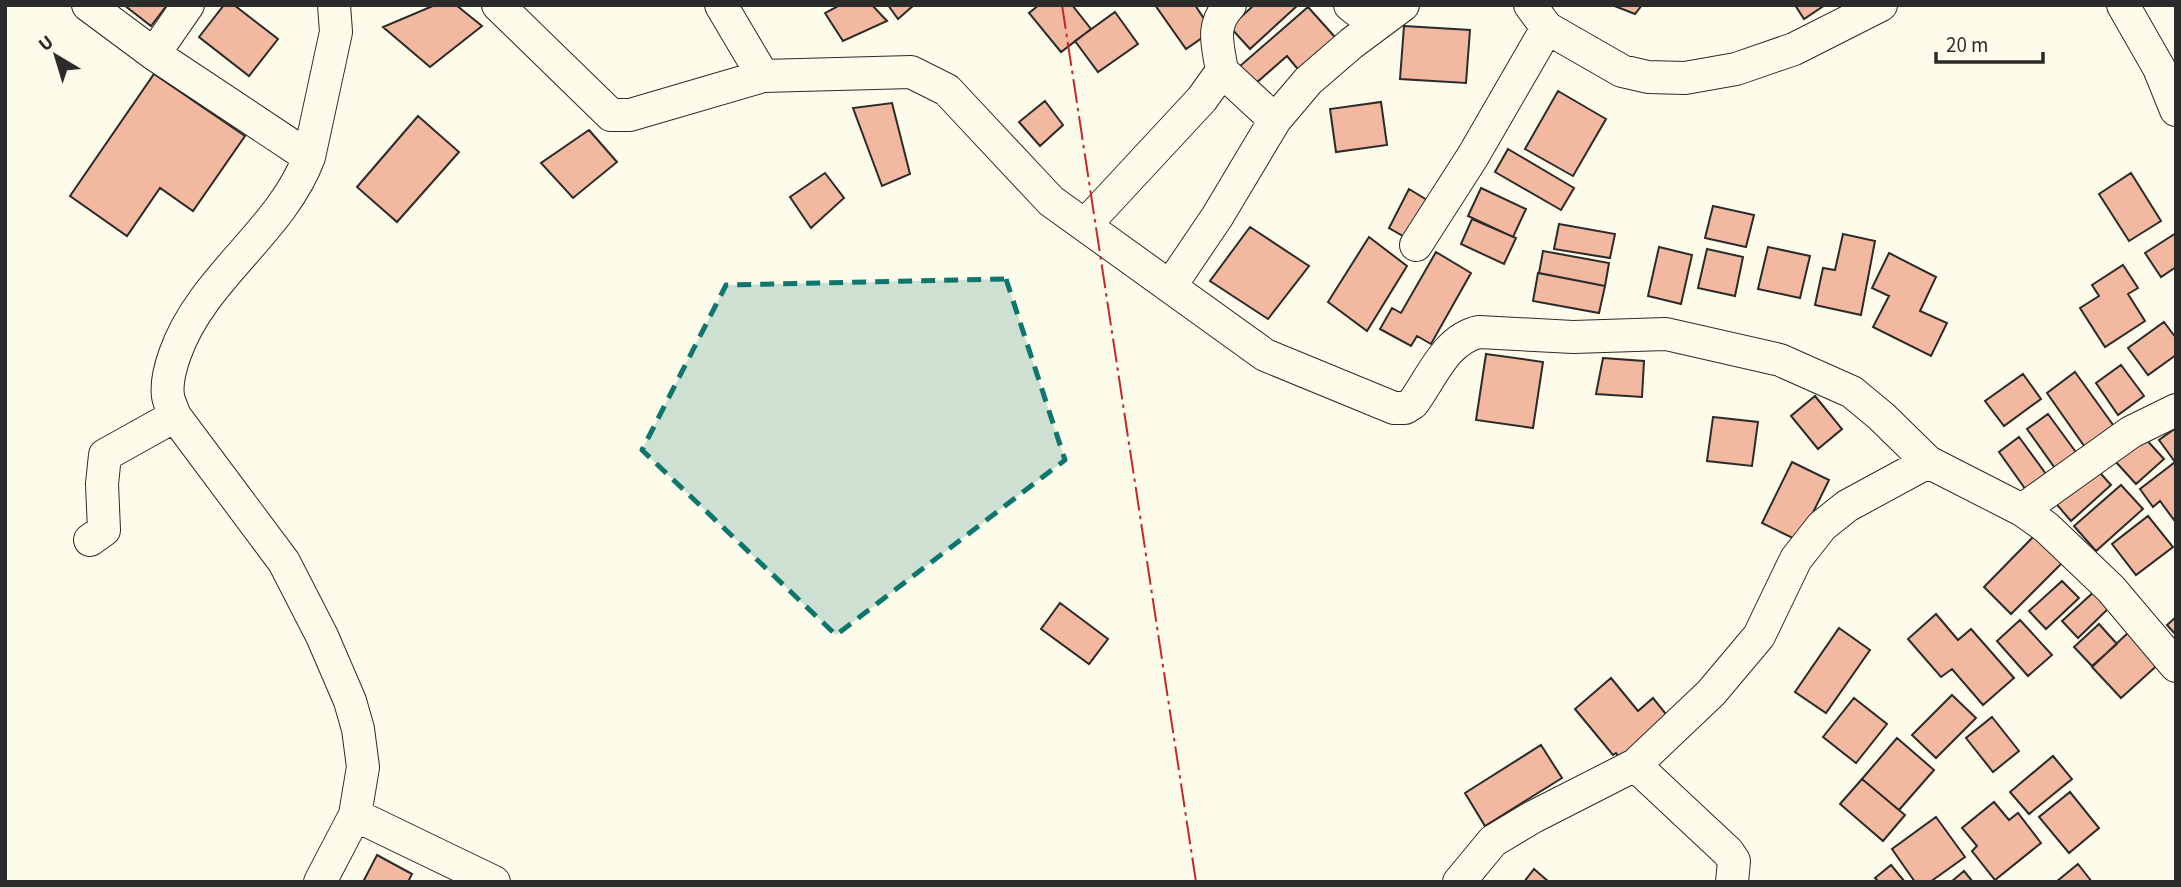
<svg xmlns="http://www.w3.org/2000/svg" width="2181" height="887" viewBox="0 0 2181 887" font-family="'Source Sans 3',sans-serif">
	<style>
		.building { fill: #f2b8a0; stroke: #2b2b2b; stroke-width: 2 }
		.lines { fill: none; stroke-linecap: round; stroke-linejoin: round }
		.minor-casing { stroke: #2b2b2b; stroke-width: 34 }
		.minor { stroke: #fdfbea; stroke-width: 32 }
		.power { stroke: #c62828; stroke-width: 2; stroke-dasharray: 24 5 3.5 5; stroke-linecap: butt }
		.marked { fill: #0f766e; fill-opacity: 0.2; stroke: #0f766e; stroke-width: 5; stroke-dasharray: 14 9; stroke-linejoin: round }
	</style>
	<rect width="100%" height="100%" fill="#fdfbea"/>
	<path class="building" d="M124,5H167L151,26Z
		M224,5H234L278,39L249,76L199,37Z
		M435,5H456L482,26L430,67L383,27Z
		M840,5H872L887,21L843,41L825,13Z
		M888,5H914L898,19Z
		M1039,5H1072L1091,29L1061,52L1029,13Z
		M1155,5H1195L1212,31L1186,49Z
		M1254,5H1298L1250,49L1230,27Z
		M1612,5H1642L1635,14Z
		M1795,5H1825L1804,19Z
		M1308,7L1343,46L1306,79L1287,56L1255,84L1240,66Z
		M1115,12L1138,44L1098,72L1075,41Z
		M1404,26L1470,30L1466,83L1400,79Z
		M154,74L245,136L193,211L160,188L127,236L70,196Z
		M1558,91L1606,119L1573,176L1525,149Z
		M1045,101L1063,125L1040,146L1019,122Z
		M1381,102L1387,145L1336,152L1330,109Z
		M892,103L910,174L882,186L853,108Z
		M418,116L459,152L397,222L357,187Z
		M589,130L617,162L573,198L541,163Z
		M1508,149L1574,188L1561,210L1495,172Z
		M825,173L844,198L811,228L790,197Z
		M2131,173L2161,221L2129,241L2099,194Z
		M1481,188L1526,209L1513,237L1468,216Z
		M1409,189L1432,203L1410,240L1389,228Z
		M1713,206L1754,215L1746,247L1705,238Z
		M1472,219L1516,238L1504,264L1461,244Z
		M1559,224L1615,234L1610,258L1554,249Z
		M1250,227L1309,266L1268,319L1210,281Z
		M2176,233V267L2161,277L2145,253Z
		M1843,234L1875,241L1861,315L1815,305L1823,268L1835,270Z
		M1369,237L1407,266L1367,331L1328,302Z
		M1659,247L1692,255L1681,304L1648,296Z
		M1768,247L1810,256L1800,298L1758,289Z
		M1707,249L1743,257L1735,296L1698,288Z
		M1543,251L1609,263L1605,286L1539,273Z
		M1436,252L1471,273L1431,344L1417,336L1411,346L1380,329L1392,308L1401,313Z
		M1889,253L1936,277L1920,311L1947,323L1931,356L1873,327L1889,296L1872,288Z
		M2123,265L2138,288L2128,294L2145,321L2105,347L2080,308L2099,296L2092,285Z
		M1538,273L1605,286L1599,313L1533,301Z
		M2164,322L2176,338V355L2148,375L2128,348Z
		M1486,354L1543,362L1533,428L1476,420Z
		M1603,358L1644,361L1642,397L1596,394Z
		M2121,365L2144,396L2118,415L2096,383Z
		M2075,372L2116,429L2087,450L2047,393Z
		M2023,374L2041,399L2004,426L1985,401Z
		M1815,396L1842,429L1818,449L1791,416Z
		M2048,414L2078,455L2057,471L2027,429Z
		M1713,417L1758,422L1752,466L1707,461Z
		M2176,428V519L2174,520L2160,501L2153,507L2140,489L2175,462L2159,440Z
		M2143,436L2164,459L2136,484L2115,461Z
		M2019,437L2046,474L2026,490L1999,452Z
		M1792,462L1829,480L1799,541L1762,523Z
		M2092,464L2111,485L2071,521L2052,499Z
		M2121,485L2143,509L2096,551L2074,526Z
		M2148,516L2173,547L2136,575L2112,544Z
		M2036,534L2064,561L2011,614L1984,587Z
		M2062,581L2079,598L2046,629L2029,611Z
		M2097,589L2112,605L2078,638L2062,621Z
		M1060,603L1108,639L1089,664L1041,629Z
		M1936,614L1958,640L1971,629L2014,678L1983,705L1952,669L1941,677L1908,639Z
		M2176,617V635L2167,625Z
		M2020,620L2052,655L2028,676L1997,641Z
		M2099,624L2117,644L2092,666L2074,647Z
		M1839,628L1870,650L1826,713L1795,692Z
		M2132,629L2162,661L2121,698L2092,667Z
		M1611,678L1638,711L1653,698L1670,719L1621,760L1616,753L1613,755L1575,709Z
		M1952,695L1976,718L1936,758L1912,735Z
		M1854,698L1887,724L1856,763L1823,737Z
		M1992,717L2019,751L1993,772L1966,738Z
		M1897,738L1934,770L1899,810L1862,779Z
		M1541,745L1562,778L1485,826L1465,793Z
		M2053,756L2072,779L2029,814L2010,792Z
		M1862,779L1905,815L1883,841L1840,804Z
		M2070,792L2099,828L2069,853L2039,817Z
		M1994,802L2009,820L2018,813L2041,843L1995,880L1972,851L1977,846L1962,828Z
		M1936,817L1965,857L1930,882H1915L1892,849Z
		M377,855L412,874L408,882H363Z
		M2078,864L2092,882H2056Z
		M1891,865L1905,882H1879L1875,878Z
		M1534,869L1549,882H1524Z
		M1964,871L1973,882H1951Z"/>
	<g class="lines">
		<defs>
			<path id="minor" d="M88,5L154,54L309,157C281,232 202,277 175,354C170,368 166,382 168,396C169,403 173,410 175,416L284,562L322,636L350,701L358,729L363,767L355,815L320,882
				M498,5L611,115H630L763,76L911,72L947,90L1051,201L1265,355L1394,408H1405L1413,403C1432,377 1446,339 1479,332L1573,337L1666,334L1780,360L1852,392L1881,416L1928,462L2022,510L2046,527L2111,589L2176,666
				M721,5L763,76
				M1350,5L1376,25
				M2123,5L2159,68L2176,110
				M1547,28L1622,71L1648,77L1685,78L1736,69L1794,49L1881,5
				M154,54L188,5
				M1222,71L1275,120
				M309,157L336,32L334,5
				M1085,225L1202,99L1222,71C1218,45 1210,26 1230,5
				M1416,245L1473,156L1547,28L1530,5
				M1171,285L1217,217L1275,120L1308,81L1352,43L1403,5
				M2022,510L2131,432L2176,410
				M90,540L104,530L102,484L105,455L175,416
				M1635,765L1728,852L1734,861L1732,882
				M355,815L494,882
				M1459,882L1493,841L1533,817L1635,765L1711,693L1759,636L1796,559L1822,526L1847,506L1928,462"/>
		</defs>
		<use href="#minor" class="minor-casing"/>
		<use href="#minor" class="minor"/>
		<path class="power" d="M1062,5L1196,882"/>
	</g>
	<path class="marked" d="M1006,279L1065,460L836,635L642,450L726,285Z"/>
	<rect width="2181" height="887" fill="none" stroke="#2b2b2b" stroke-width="14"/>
	<g transform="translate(56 56) rotate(322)" stroke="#fdfbea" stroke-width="5" paint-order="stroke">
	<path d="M0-5L12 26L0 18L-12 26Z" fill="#2b2b2b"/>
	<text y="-10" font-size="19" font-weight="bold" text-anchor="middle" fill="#2b2b2b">U</text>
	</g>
	<path d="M1936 52v10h107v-10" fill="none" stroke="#2b2b2b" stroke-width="3.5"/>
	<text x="1946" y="52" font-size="21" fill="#2b2b2b" stroke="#fdfbea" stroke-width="5" paint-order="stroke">20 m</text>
</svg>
